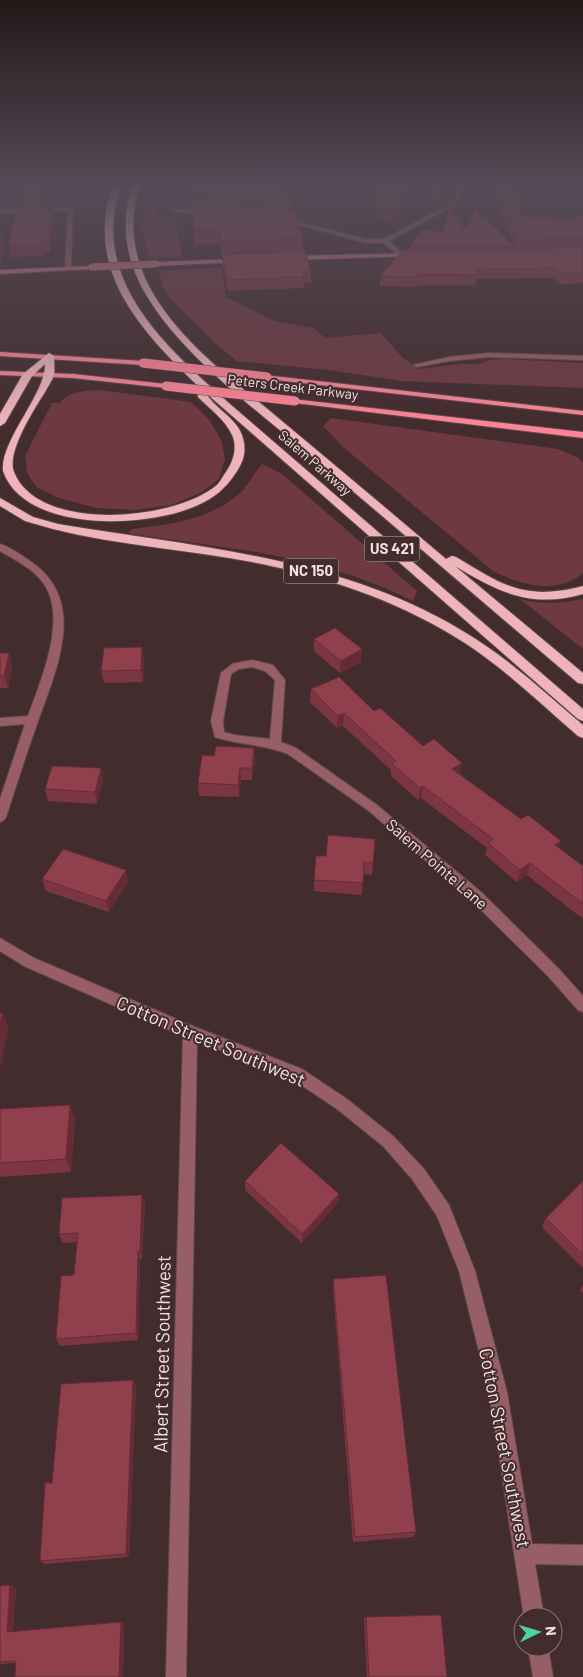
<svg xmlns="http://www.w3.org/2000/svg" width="583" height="1677" viewBox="0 0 583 1677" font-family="Barlow,sans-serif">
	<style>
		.green { fill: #6f3941 }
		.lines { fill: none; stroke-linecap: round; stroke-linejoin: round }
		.street-casing { stroke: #5f494b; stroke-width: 2 }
		.secondary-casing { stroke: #5f494b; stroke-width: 2 }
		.primary-casing { stroke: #5f494b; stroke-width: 2 }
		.highway-casing { stroke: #5f494b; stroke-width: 2 }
		.street { fill: #985e65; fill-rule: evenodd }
		.secondary { fill: #d07481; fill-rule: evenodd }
		.primary { fill: #fb8496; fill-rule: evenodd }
		.highway { fill: #eeb4ba; fill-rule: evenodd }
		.secondary-bridge-casing { stroke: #5f494b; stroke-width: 8; stroke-linecap: butt }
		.primary-bridge-casing { stroke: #5f494b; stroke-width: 10; stroke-linecap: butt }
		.secondary-bridge { stroke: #d07481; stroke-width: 7 }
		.primary-bridge { stroke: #fb8496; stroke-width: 9 }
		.wall { fill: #7c3642 }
		.shaded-wall { fill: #652c36 }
		.building { fill: #903f4d; stroke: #652c36 }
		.labels { text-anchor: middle; stroke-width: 4; stroke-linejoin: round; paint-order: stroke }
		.far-street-label { font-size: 14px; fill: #f2e2e3; stroke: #432c2e }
		.shield { fill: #432c2e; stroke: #beabad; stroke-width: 1 }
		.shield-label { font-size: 15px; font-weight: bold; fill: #f2e2e3 }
		.street-label { font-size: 16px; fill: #f2e2e3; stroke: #432c2e }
		.near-street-label { font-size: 19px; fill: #f2e2e3; stroke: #432c2e }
	</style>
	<rect width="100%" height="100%" fill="#432c2e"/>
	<path class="green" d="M147,200L152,203L156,215L175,217L182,257L149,258C143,239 139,220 147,200Z
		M222,267L226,297L274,321L313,328L326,338L381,333L403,358L420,369L460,364H480L489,360L505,359L583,363V388L401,381L329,370L237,361L217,345L169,297L162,286L159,271Z
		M99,390L191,402L210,421L222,442L225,460L218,480L200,493L171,505L135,510L96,508L59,498L36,487L27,472L25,456L52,403H60C68,391 86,391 99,390Z
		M331,418L558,449L579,458L583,463V573C556,596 521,585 493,571L343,447L323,426Z
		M262,464L282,474L417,591L413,601C387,588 359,577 331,569C268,550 194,544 128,533L132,529C169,525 213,519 241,492C249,484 255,472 262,464Z
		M520,599C541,605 561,603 583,599V649Z"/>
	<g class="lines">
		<defs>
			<path id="street" d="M458,186H464L461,197L450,208L389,241L403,254L404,255L401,257L383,243H366L280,220L283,218L366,239H384L446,206L455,196Z
				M73,208L71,268L68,270L65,268L68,211L0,213V209Z
				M174,209H208L211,211L208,213L176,212L173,210Z
				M489,353L583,356V360L489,357L449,361L417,367L413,365L449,357Z
				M0,544C10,547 21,555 30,561C90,601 55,672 36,727C25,757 16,787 6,817L4,820L0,822V799L25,724L0,726V718L28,716C41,680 70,614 41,580C30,567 14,559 0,551Z
				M252,660L273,665L285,680L281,742L296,748L377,805L481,892L558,968L583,996V1012L578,1010L548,976L471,900L369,811L288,754C264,744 239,745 215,737L211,721L221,673L232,664ZM252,667L265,671L275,680L270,739L234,735L224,732L223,721L231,674L239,669Z
				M0,938L34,958L195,1027L302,1069L347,1099L393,1136L424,1169L449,1205L475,1271L507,1392L532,1544L583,1545V1565L535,1564L544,1617H524L489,1392L459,1271L437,1216L412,1179L383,1146L337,1109L292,1079L197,1041L186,1677H166L183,1036L24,966L0,951Z
				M528,1647H548L553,1677H533Z"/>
			<path id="secondary" d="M416,253L419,255L418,256L291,260L288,258L291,256Z
				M238,259L240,260V262L156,266L153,264L156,262Z
				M94,266L95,267L92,269L0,274V270Z"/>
			<path id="primary" d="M0,352L143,361L147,363L143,365L0,356Z
				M0,371L73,374L166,384L170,386L166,388L73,378L0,375Z
				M264,375L583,411V415L267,379L263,377Z
				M292,399L583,432V438L295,403H292Z"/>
			<path id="highway" d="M113,186H121C88,280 167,348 230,404L583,709V721L578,719L206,393C216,411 241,419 244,443C246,455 242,464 235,474C226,488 214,498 198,505C150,528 25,534 3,471C0,440 46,394 45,364L32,376L5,423L0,426V414L23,374L49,353L54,356C54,362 55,369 54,375C52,381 48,386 45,392C35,408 6,452 14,472C38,533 175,521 217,485C220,482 223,476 226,472C233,462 237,449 233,437C226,420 210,409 198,397L197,385C141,331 83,269 113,186Z
				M132,186H140C128,221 133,256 150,288C180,343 237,383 283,422C338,468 392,513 446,559L452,556L456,557C504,586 525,601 583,586V594C532,609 498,592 455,566L583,673V684L578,683C491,609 404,534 316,460C263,415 187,360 150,301C127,266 119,226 132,186Z
				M0,498L33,517L58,524C196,547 339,557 461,630C506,656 544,692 583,725V738L578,736C542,705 507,671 468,645C405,604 335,579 262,564C193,550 121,546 53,529L25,521L0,506Z"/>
		</defs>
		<use href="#street" class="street-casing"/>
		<use href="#secondary" class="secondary-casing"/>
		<use href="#primary" class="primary-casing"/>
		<use href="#highway" class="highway-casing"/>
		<use href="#street" class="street"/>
		<use href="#secondary" class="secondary"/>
		<use href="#primary" class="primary"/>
		<use href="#highway" class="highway"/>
		<defs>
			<path id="secondary-bridge" d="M92,267L156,264"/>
			<path id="primary-bridge" d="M143,363L267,377
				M166,386L295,401"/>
		</defs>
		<use href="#secondary-bridge" class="secondary-bridge-casing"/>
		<use href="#primary-bridge" class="primary-bridge-casing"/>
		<use href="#secondary-bridge" class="secondary-bridge"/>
		<use href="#primary-bridge" class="primary-bridge"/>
	</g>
	<path class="wall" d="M47,186L44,206L53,205L54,216L50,252L44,253V256L11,257L9,246L19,204V202Z
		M189,186L293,208V212L303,239V251L311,272V283H304V288L227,291L223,265V257H222L220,244L195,245Z
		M374,186H440L446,196L445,204L438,209L419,190L390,221L376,219Z
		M487,186H518L522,216L575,220L576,216H583V283L558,284L554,278L476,279L475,285H417V287L380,286V276L409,250L410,246L442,232L465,230L514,246L513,250H517Z
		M314,639L361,662L340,673L314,651Z
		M142,647L144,659L143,682L104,683L101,671Z
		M0,653H9L12,665L8,688H0Z
		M311,689L374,711L423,746L460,774L583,866V919L527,875L517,882L485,855L487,848L421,798L418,800L391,776V770L343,726L337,728L310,702Z
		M254,748L255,760L252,780H241L239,797L199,796L198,783L214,756Z
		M101,768L103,781L97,804L48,801L45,789Z
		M375,839L372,875L363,874L362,895L314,891V880L326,856Z
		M42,879L128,882L109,912L46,891Z
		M70,1105L75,1119L71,1172L0,1177V1109Z
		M245,1181L339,1194L338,1203L302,1243L245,1190Z
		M583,1181V1268L542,1227L546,1218Z
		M142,1195L145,1204L142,1259H140L138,1340L60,1346L56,1339L74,1275L77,1242L63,1243L59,1234Z
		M333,1279L416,1532L413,1537L353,1542L333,1289Z
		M583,1285V1293L580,1290Z
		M133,1380L136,1387L129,1557L45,1564L40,1561L52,1483Z
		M10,1585L16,1588L13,1631L121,1622L124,1624L123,1677H15L16,1663L0,1664V1586Z
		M366,1617L447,1677H367L364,1619Z"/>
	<path class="shaded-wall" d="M45,186H47L44,207L43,201Z
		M416,186H419V190L390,221L391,213Z
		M446,196L445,204L438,209L439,201Z
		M53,205L54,216L50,252L49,242Z
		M2,234L4,243L1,268L0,269V249Z
		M43,242L44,253V256L42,245Z
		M142,647L144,659L143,682L141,670Z
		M362,649L361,662L340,673L341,661Z
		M9,653L12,665L8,688L4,676Z
		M344,713L343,726L337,728L338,716Z
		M254,748L255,760L252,780V768Z
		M462,763L460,775L452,769Z
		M101,768L103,781L97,804L95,792Z
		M240,768L241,780L239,797L238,785Z
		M423,786L421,798L418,800L420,788Z
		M561,841L557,852L555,845Z
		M530,863L527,875L517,882L520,870Z
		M126,870L128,882L109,912L106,901Z
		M3,1013L9,1028L0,1068V1025Z
		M70,1105L75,1119L71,1172L66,1159Z
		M339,1194L338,1203L302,1243V1234Z
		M142,1195L145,1204L142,1259L140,1251Z
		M138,1251L140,1259L138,1340L136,1333Z
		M133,1380L136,1387L129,1557L126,1554Z
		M10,1585L16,1588L13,1633L7,1632Z
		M121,1622L124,1624L123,1677H119Z"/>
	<path class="building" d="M22,186H45L43,201L19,202Z
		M190,186H276L288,188L293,208L254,202L191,197Z
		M375,186H416L391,213L376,211Z
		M424,186H440L446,196L439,201Z
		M492,186H518L522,216L576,220V216H583V238L519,241Z
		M191,201L237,204L296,213L303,239L221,242L219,229L194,230Z
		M42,203L41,206L53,205L49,242H43L42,245L9,246L17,204Z
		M450,205L465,230L476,208L514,246H410L424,229L442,232Z
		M0,234H2L0,249Z
		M583,246V273L560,274L556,268L475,270L477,275L417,274L418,277L380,276L403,250H523Z
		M305,251L311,272H303L304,277L227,280L222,254Z
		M335,628L362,649L341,661L314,639Z
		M142,647L141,670L101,671L104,648Z
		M0,653H9L4,676H0Z
		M339,677L374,711L380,708L423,746L434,739L462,763L452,769L521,819L528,815L561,841L555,845L583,866V904L530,863L520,870L488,843L493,839L423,786L420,788L392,764L396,761L344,713L338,716L311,689Z
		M216,746L254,748L252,768H240L238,785L198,783L202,755L214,756Z
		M52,766L101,768L95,792L45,789Z
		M328,835L375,839L373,863L364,862L363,883L314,880L316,856H326Z
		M63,849L126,870L106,901L42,879Z
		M0,1013H3L0,1025Z
		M70,1105L66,1159L0,1163V1109Z
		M281,1143L339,1194L302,1234L245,1181Z
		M583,1181V1255L546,1218Z
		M142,1195L140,1251H138L136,1333L56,1339L61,1276L74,1275L78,1233L59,1234L62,1198Z
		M386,1275L416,1532L355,1537L333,1279Z
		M133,1380L126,1554L40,1561L45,1483H52L61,1384Z
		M10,1585L7,1632L121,1622L119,1677H15L16,1661L0,1662V1586Z
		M441,1615L447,1677H369L366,1617Z"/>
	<linearGradient id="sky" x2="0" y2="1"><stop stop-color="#251819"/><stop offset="0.44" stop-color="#554b57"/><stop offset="1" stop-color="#554b57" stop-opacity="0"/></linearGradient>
	<rect width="583" height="421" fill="url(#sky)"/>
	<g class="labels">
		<g class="far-street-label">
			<text transform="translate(293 387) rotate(7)" y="5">Peters Creek Parkway</text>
			<text transform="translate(315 463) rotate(41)" y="5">Salem Parkway</text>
		</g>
		<g class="shield">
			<rect x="364.5" y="536.5" width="55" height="25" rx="4"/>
			<rect x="283.5" y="558.5" width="55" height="25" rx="4"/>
		</g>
		<g class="shield-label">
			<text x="392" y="554">US 421</text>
			<text x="311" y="576">NC 150</text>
		</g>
		<g class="street-label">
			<text transform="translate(437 864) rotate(41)" y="6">Salem Pointe Lane</text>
		</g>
		<g class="near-street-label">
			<text transform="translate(211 1041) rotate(23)" y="7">Cotton Street Southwest</text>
			<text transform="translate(162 1354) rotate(-89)" y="7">Albert Street Southwest</text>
			<text transform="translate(505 1448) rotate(79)" y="7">Cotton Street Southwest</text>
		</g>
	</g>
	<g transform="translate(538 1632) rotate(85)"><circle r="24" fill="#432c2e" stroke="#897576"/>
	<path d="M0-4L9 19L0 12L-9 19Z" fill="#4cd39a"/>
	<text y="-8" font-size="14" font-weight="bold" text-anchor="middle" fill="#f2e2e3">N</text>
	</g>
</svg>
